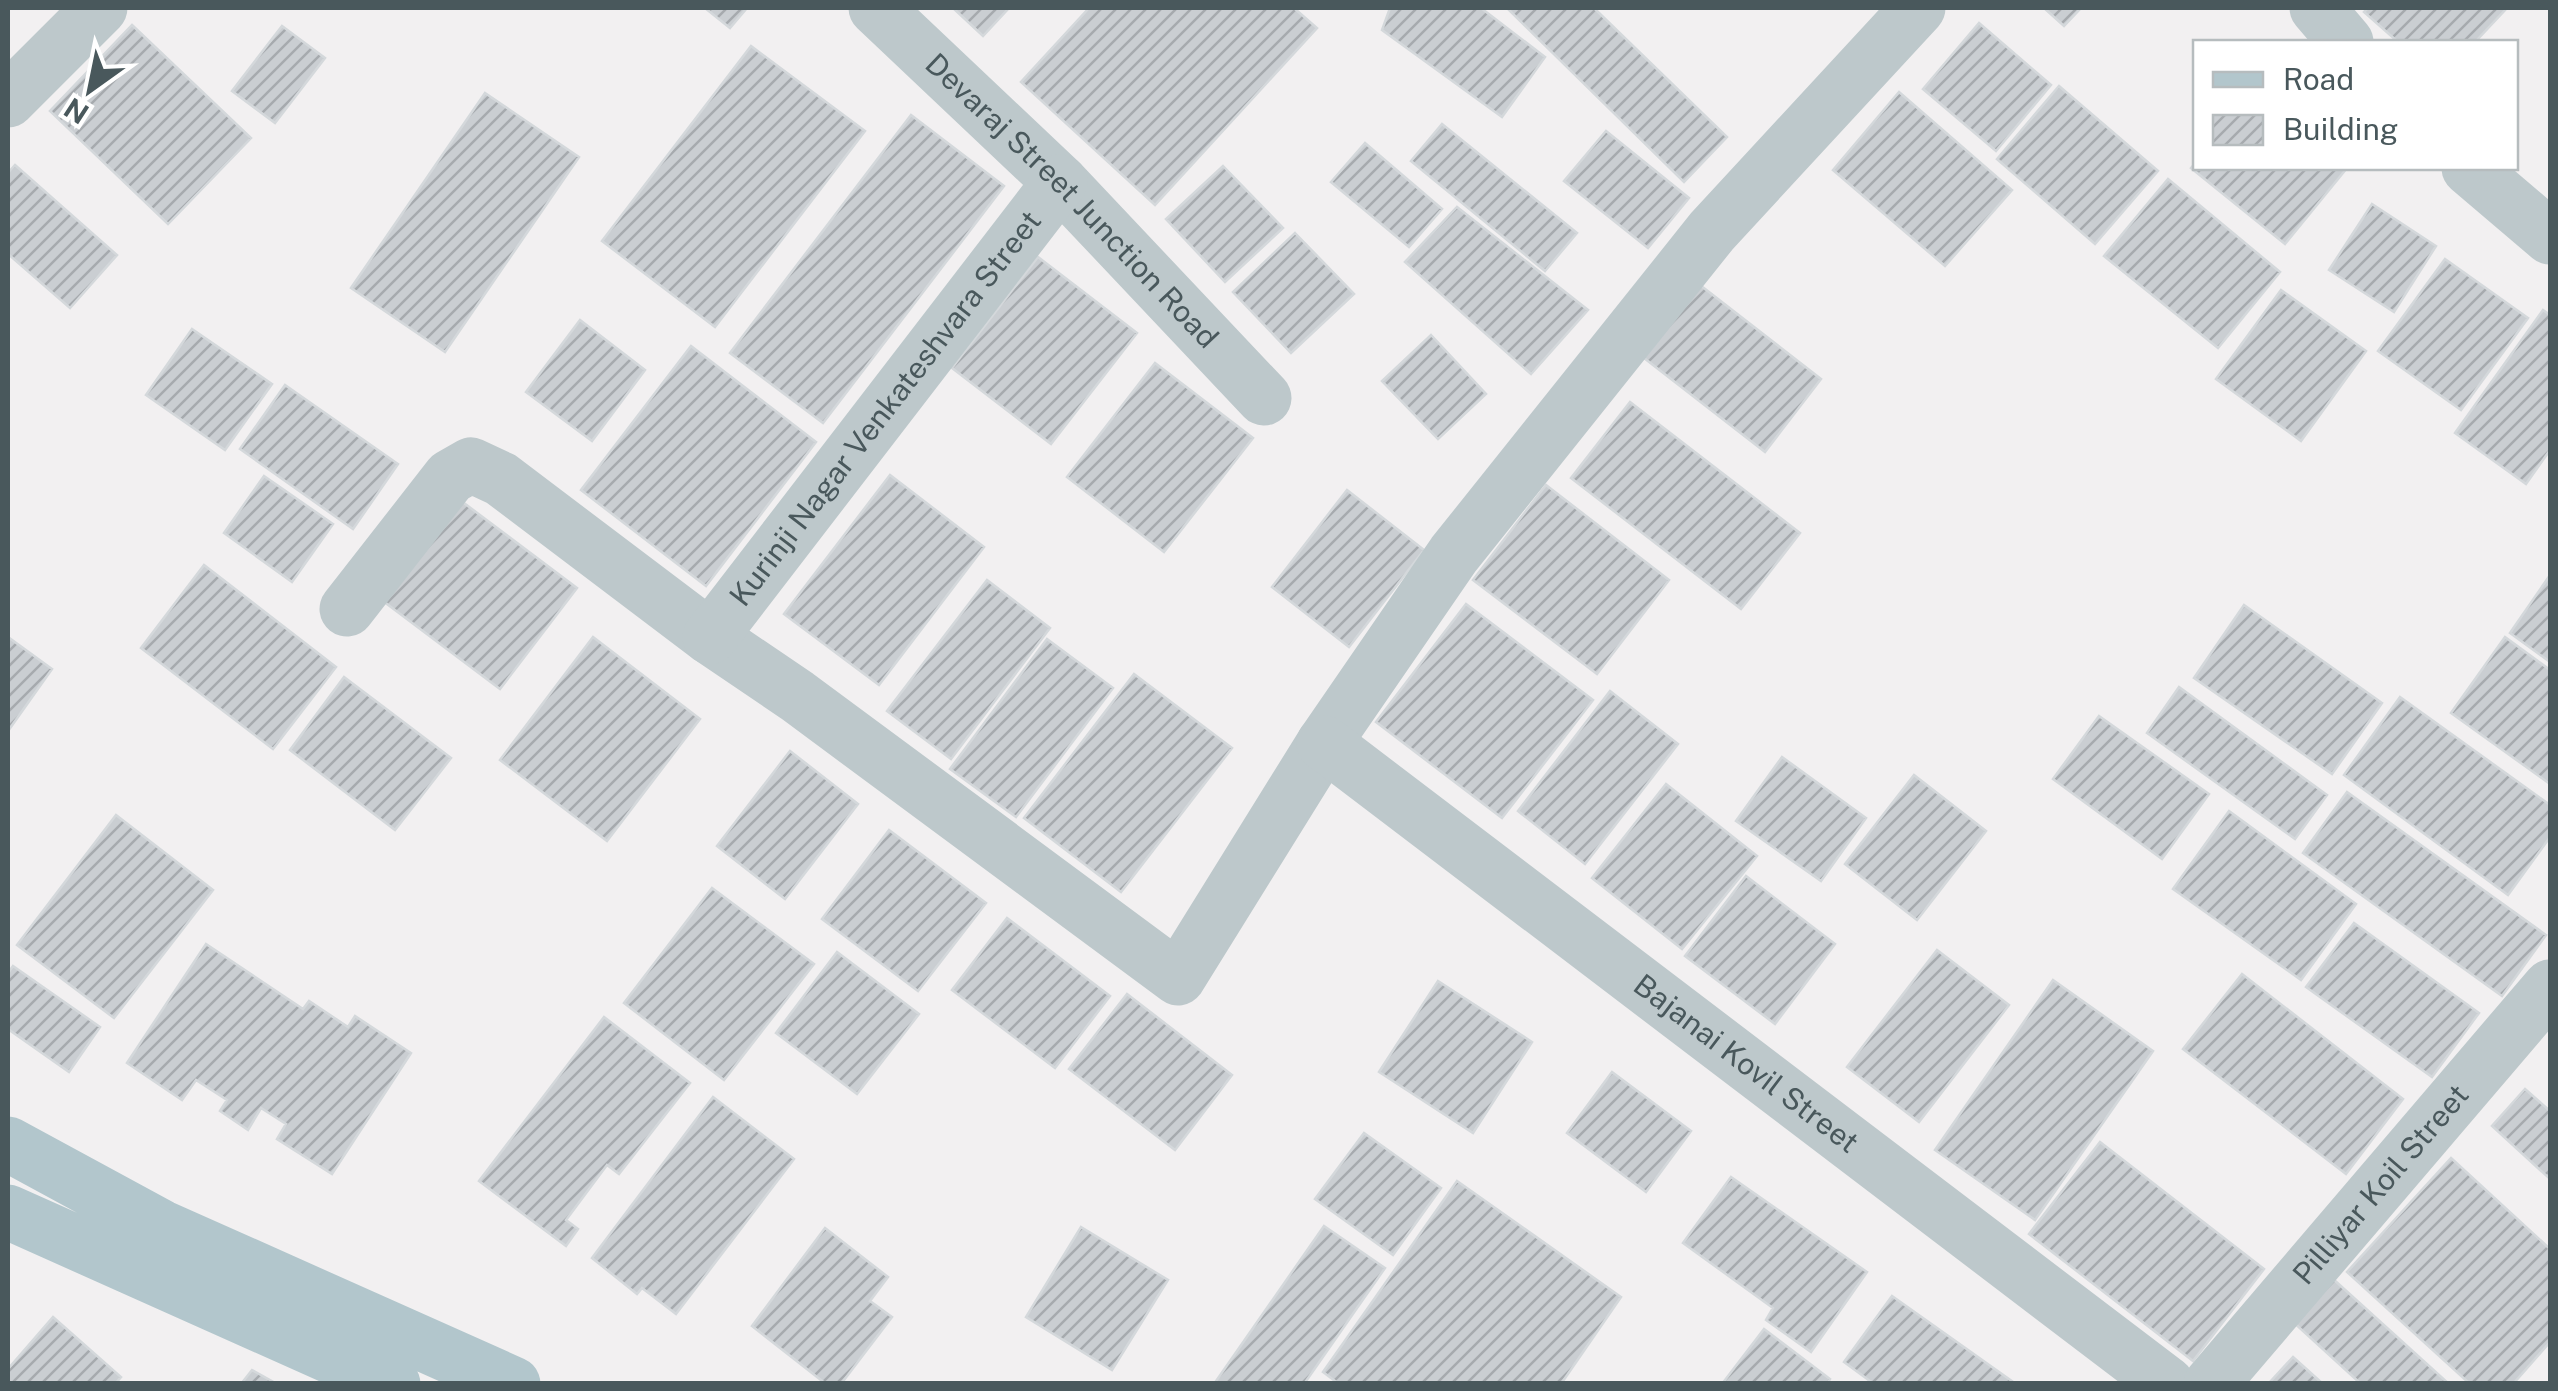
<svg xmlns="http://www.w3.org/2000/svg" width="2558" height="1391" viewBox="0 0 2558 1391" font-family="'Public Sans',sans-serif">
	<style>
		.building { fill: url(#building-hatch); stroke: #d4d8db; stroke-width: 2.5 }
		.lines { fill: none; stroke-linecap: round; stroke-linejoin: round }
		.street { stroke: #bdc8cb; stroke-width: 55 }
		.primary { stroke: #b2c6cc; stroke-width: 55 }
		.labels { text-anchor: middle; stroke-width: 8; stroke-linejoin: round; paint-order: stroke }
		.street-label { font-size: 30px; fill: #49585c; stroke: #fff }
	</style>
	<defs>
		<pattern id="building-hatch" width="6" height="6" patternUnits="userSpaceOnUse" patternTransform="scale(2.5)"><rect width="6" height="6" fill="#caced2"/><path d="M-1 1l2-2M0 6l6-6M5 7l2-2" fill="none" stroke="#a6aaae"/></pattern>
	</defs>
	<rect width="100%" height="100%" fill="#f2f0f1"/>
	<path class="building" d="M705,8H747L730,28Z
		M953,8H1009L983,36Z
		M1089,8H1294L1317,28L1155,205L1021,82Z
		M1390,8H1481L1545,57L1502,117L1382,30Z
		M1507,8H1594L1727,137L1684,182Z
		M2044,8H2081L2064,26Z
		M2368,8H2507L2475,42H2398L2364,12Z
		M1979,23L2051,85L1996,151L1923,89Z
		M132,25L251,138L168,224L50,111Z
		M282,26L325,58L275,123L232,91Z
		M751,46L865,131L715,327L602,241Z
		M2059,86L2158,171L2095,244L1997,159Z
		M1899,92L2012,190L1945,266L1833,170Z
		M485,93L579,157L445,352L351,288Z
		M911,115L1004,186L823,423L730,353Z
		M1442,124L1577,233L1545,271L1411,161Z
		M1606,131L1689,198L1648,248L1564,181Z
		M1365,143L1442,209L1409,247L1331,182Z
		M2196,162V168H2347L2285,244L2191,168Z
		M15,165L117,255L70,308L8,254V173Z
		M1223,166L1283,228L1225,282L1166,219Z
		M2168,179L2280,272L2218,348L2104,256Z
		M2372,204L2436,246L2394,312L2329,270Z
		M1457,207L1588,310L1531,374L1405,262Z
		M1295,233L1354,294L1291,353L1233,292Z
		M1038,257L1137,333L1051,444L952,368Z
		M2445,259L2528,318L2461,410L2378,351Z
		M1700,285L1821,379L1765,452L1644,358Z
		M2281,290L2366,351L2301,441L2216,379Z
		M2543,310L2550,315V450L2526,484L2455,433Z
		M580,320L645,370L592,441L526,392Z
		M192,329L272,384L225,450L146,395Z
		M1431,335L1486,394L1438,439L1382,381Z
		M691,346L816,442L706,586L581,490Z
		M1155,363L1253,438L1164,552L1067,477Z
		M285,385L398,464L353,529L240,449Z
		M1630,402L1800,533L1741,609L1571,478Z
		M890,475L984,547L879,685L784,614Z
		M264,476L333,524L292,582L224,533Z
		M1546,485L1669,580L1597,674L1473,580Z
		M444,488L577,588L500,689L367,589Z
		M1347,490L1424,550L1349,647L1272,587Z
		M204,565L336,667L273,749L141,648Z
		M2550,575V662L2510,633Z
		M987,580L1050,628L951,759L887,711Z
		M1466,604L1593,700L1502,818L1376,722Z
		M2244,605L2382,703L2332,774L2194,678Z
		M8,637L52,669L8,731Z
		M593,637L700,719L607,841L500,760Z
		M2505,637L2550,670V784L2451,713Z
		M1047,639L1113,688L1016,817L950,769Z
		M1134,674L1232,748L1121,892L1024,818Z
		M344,677L451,758L395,830L290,750Z
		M2179,687L2327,795L2295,839L2147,733Z
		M1610,691L1678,744L1585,864L1518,811Z
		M2400,697L2550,805V837L2508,895L2344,775Z
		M2099,716L2209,794L2162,859L2053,779Z
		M790,751L858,804L785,899L717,846Z
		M1782,757L1866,818L1821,881L1736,821Z
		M1914,775L1986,831L1917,920L1845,864Z
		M1666,784L1757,856L1682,949L1592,878Z
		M2347,792L2546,935L2502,996L2303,853Z
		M2229,811L2356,904L2301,980L2173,889Z
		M116,815L213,890L114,1018L17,945Z
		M889,830L986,903L918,991L822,919Z
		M1746,876L1835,944L1775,1024L1685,956Z
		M712,888L814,964L724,1080L624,1003Z
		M1007,918L1110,996L1055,1068L952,990Z
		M2354,923L2479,1013L2432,1077L2306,987Z
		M206,944L303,1009L309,1001L348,1027L355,1016L411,1053L332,1174L277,1139L286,1124L261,1108L248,1130L220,1111L227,1100L196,1080L182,1100L127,1063Z
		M1937,950L2009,1005L1919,1122L1847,1067Z
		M837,952L919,1014L857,1094L776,1033Z
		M13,966L100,1027L69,1072L8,1029V973Z
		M2242,974L2403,1099L2346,1174L2183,1049Z
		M2053,980L2153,1051L2035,1220L1935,1150Z
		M1438,981L1532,1042L1473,1133L1379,1072Z
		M1127,994L1232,1075L1175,1150L1069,1069Z
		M604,1017L690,1083L619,1174L607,1165L566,1220L578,1229L566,1246L479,1181Z
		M1612,1072L1691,1131L1646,1192L1567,1133Z
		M2525,1089L2550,1111V1179L2492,1126Z
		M713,1097L794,1159L676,1314L642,1288L637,1294L592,1258Z
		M1364,1133L1441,1188L1393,1255L1315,1199Z
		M2100,1142L2264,1269L2193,1361L2029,1234Z
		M2451,1158L2550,1249V1342L2513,1384H2470L2347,1272Z
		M1731,1177L1867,1272L1811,1352L1766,1320L1773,1308L1683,1243Z
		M1457,1181L1621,1297L1561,1384H1339L1323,1372Z
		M1324,1226L1385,1268L1304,1384H1214Z
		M1081,1227L1168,1280L1112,1370L1026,1317Z
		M825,1228L888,1277L870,1301L892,1317L841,1384H826L752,1326Z
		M2332,1278L2449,1384H2361L2292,1321Z
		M1892,1296L2016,1384H1874L1844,1362Z
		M53,1317L121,1377L115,1384H8V1369Z
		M1764,1329L1830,1379L1827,1384H1722Z
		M2293,1357L2323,1384L2269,1383Z
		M252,1370L277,1384H241Z"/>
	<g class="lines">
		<g class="street">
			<path id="s1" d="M876,8L1060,182L1264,398"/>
			<path d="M2317,8L2346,42"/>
			<path d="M8,100L100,8"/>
			<path d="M2469,168L2550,237"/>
			<path d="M347,609L450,477L471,465L501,479L710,637L797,696L1178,978L1324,743L1454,554L1712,231L1918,8"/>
			<path id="s2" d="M710,637L1060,182"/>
			<path id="s3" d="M1324,743L2167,1384"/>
			<path id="s4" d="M2211,1384L2550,987"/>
		</g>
		<path class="primary" d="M8,1144L161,1227L513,1384
			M8,1212L393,1384"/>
	</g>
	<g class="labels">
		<g class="street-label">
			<text dy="10" stroke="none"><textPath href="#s1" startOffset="275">Devaraj Street Junction Road</textPath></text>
			<text dy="10" stroke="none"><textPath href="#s2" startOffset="288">Kurinji Nagar Venkateshvara Street</textPath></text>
			<text dy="10" stroke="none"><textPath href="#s3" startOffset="530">Bajanai Kovil Street</textPath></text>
			<text dy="10" stroke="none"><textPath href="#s4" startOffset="262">Pilliyar Koil Street</textPath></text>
		</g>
	</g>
	<rect width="2558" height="1391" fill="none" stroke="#49585c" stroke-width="20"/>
	<rect x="2193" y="40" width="325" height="130" fill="#ffffff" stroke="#b6bcbe" stroke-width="2.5"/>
	<rect x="2213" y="72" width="50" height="15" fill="#b2c6cc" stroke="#b6bcbe" stroke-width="2.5"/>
	<text x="2283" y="90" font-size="30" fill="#49585c">Road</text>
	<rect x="2213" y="115" width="50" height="30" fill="url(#building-hatch)" stroke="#b6bcbe" stroke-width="2.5"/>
	<text x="2283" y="140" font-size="30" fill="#49585c">Building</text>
	<g transform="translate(90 90) rotate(213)" stroke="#ffffff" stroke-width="8" paint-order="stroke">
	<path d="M0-8L18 38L0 25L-18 38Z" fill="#49585c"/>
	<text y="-15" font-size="28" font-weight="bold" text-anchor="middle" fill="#49585c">N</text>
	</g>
</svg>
